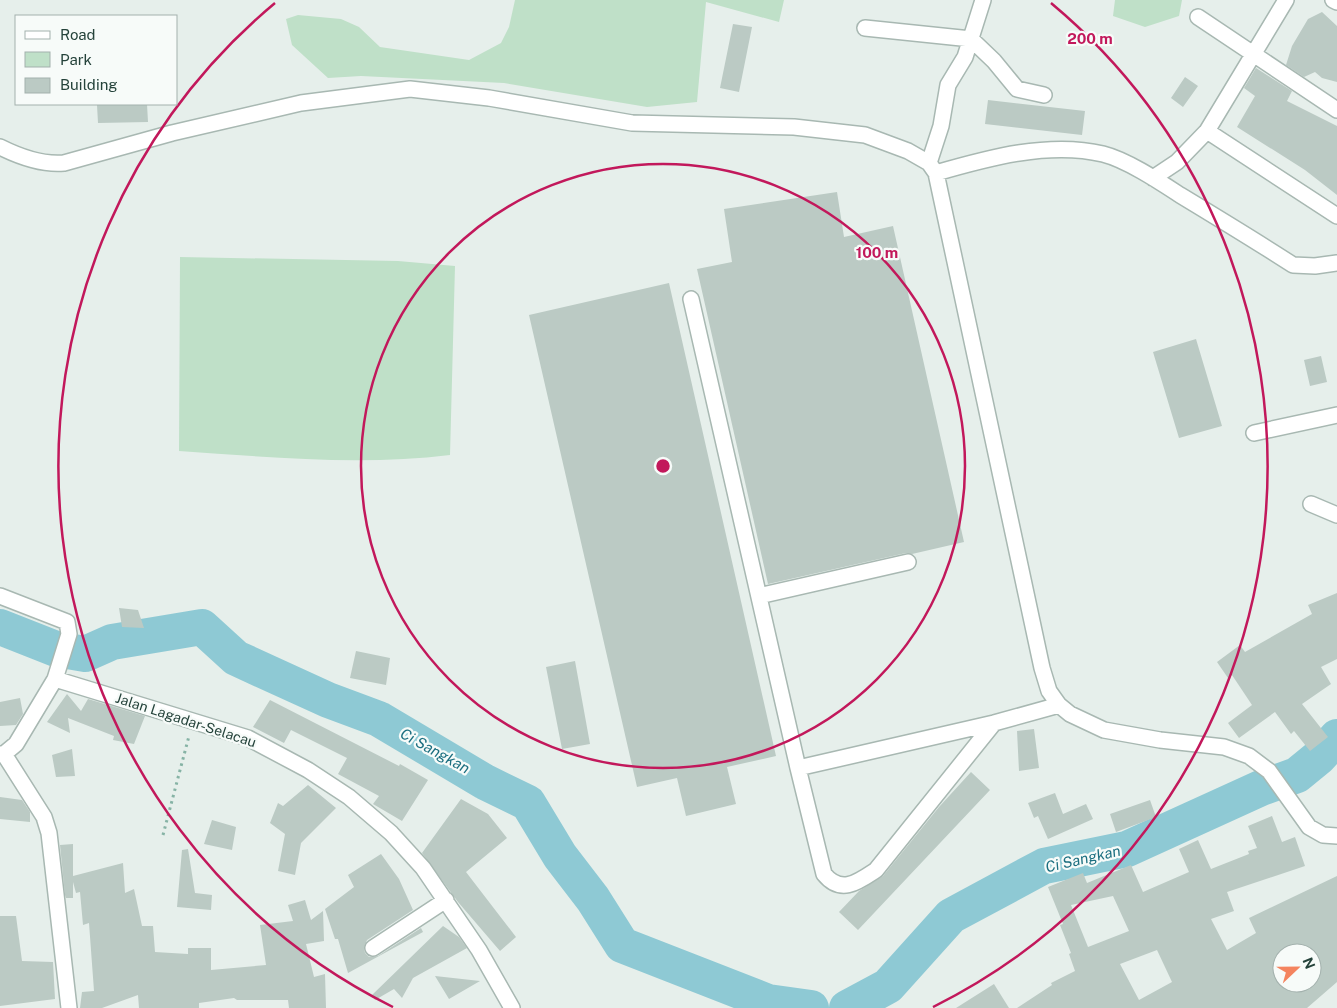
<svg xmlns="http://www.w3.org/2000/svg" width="1337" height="1008" viewBox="0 0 1337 1008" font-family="'Public Sans',sans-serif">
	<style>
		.green { fill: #bfe0c8 }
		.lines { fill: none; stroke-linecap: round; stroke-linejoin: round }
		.river { stroke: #8ec9d4; stroke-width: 36 }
		.building { fill: #bbcac4; fill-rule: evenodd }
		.minor-casing { stroke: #a8b8b2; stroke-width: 18 }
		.path { stroke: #86b3a5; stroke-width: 3; stroke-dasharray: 2.5 4; stroke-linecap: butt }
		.minor { stroke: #fff; stroke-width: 15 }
		.ring { fill: none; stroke: #c2185b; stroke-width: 2.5 }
		.labels { text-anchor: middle; stroke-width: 4.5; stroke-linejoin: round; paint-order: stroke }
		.street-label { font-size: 14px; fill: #24423a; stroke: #f7fbf9 }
		.water-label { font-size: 15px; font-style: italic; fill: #1c6f80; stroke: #f7fbf9 }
		.centre { fill: #c2185b; stroke: #f7fbf9; stroke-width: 2.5 }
		.ring-label { font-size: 15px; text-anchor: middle; font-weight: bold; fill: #c2185b; stroke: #f7fbf9; stroke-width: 4.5; stroke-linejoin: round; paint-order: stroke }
	</style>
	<rect width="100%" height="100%" fill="#e6efeb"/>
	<path class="green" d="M515,0H784L779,22L706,2L697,102L647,107L504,83L361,76L328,78L292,45L286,19L298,15L341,19L359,27L380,47L469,60L501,43L509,27Z
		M1115,0H1182L1179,16L1145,27L1113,16Z
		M180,257L398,261L455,266L450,455C360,466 268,457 179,451Z"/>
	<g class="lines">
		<path class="river" d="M0,627L56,649L85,654L112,642L202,627L236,658L328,700L379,719L485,782L528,803L560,856L593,899L622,945L768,1002L811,1008
			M847,1008L888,986L951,916L1044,866L1127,849L1261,788L1297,775L1319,757L1337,737"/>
	</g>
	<path class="building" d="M1322,12L1337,26V82L1322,78L1315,72L1304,77L1286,65L1292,46L1308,19Z
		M733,24L752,27L739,92L720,88Z
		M1256,68L1292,91L1287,101L1337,126V195L1305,170L1237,127L1255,96L1244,88Z
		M1185,77L1198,86L1183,107L1171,98Z
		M988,100L1085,111L1082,135L985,124Z
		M147,104L148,122L98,123L97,105Z
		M837,192L844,237L893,226L964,542L912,554L906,553L768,584L697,269L732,262L724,209Z
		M669,283L776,756L727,767L736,804L686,816L677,778L637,787L529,315Z
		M1196,339L1222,426L1179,438L1153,352Z
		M1321,356L1327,382L1310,386L1304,360Z
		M1337,593V659L1321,667L1331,684L1302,704L1328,737L1310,751L1294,731L1291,734L1275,712L1239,738L1228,723L1252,705L1232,675L1228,678L1217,662L1240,645L1245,652L1312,614L1308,605Z
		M119,608L138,610L144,628L122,627Z
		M356,651L390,658L386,685L350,678Z
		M575,661L590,744L562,749L546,667Z
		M67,694L81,711L88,699L145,716L134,744L113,740L114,736L68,718L70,733L47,722Z
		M20,698L23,714L16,725L0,726V702Z
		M270,700L399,766L400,764L428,780L402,821L373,804L379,796L338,774L347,758L291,730L284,743L253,727Z
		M1034,729L1039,768L1019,771L1017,731Z
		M72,749L75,776L56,777L52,755Z
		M971,772L990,790L858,930L839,912L859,891L883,876L939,807Z
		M308,785L336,808L301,843L295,875L278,871L285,834L270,823L278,803L283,806Z
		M1055,793L1063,814L1086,804L1093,819L1048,839L1038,816L1034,818L1028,803Z
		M0,797L22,800L30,812V822L0,819Z
		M461,799L488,814L507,838L466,872L516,937L500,951L458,902L422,853Z
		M1150,800L1156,817L1116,832L1110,814Z
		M1272,816L1282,842L1295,837L1305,866L1227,892L1234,911L1211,919L1227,950L1256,933L1249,918L1337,876V982L1307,1008H1017L1052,985L1051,983L1075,971L1069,954L1071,953L1060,925L1063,924L1048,887L1083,873L1087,883L1131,865L1143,892L1189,872L1179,849L1198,840L1211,869L1249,854L1248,851L1257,848L1248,826ZM1113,896L1129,931L1088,947L1071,905ZM1157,950L1172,982L1139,1000L1120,964ZM1282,953H1312V983H1282Z
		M212,820L236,827L232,850L204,844Z
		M73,844V876L123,863L125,893L134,889L142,926H153L155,952L188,954V948H211V970L266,965L260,925L293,921L288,905L305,900L311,920L323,911L324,941L306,944L314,977L325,974L326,1008H289L288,1000H237L234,998L199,1003V1008H139L138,995L102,1008H80L82,992L94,991L89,923L83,925L80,892L76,893L73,882V898H66L65,895L60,845Z
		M188,849L195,893L212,895L211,910L177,907L182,850Z
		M381,854L399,879L413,910L367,940L364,948L365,953L369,957L378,956L421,928L423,932L348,973L338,939H335L325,909L354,887L348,875Z
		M0,916H16L22,961L53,962L55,999L0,1006Z
		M443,926L459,937L467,948L413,978L402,998L394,989L375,1000L372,995Z
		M435,976L480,981L449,999Z
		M994,984L1009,1008H956Z"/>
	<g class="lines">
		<defs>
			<path id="minor" d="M1333,0L1337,2
				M1198,17L1337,110
				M865,28L971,39L994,61L1017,89L1044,95
				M1207,131L1337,216
				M0,147C20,157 42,165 64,163L172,133L301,103L410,89L489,98L632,123L794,127L865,135L908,151L929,163L936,173L1042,668L1049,691L1059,705L1070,714L1104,730L1160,740L1224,747L1249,756L1269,771L1309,827L1323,835L1337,836
				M929,163L941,126L948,85L965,57L983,0
				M936,173C988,158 1049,141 1103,154C1127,160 1160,182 1180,195C1218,218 1256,241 1293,265L1315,266L1337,263
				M1153,178L1177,162L1207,131L1286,0
				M691,299L798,768L994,723L1059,705
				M1254,433L1337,415
				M1311,504L1337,515
				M0,596L67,622L69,634L55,679L248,738L308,770L349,797L391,833L423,868L479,950L512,1008
				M759,596L908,562
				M0,754H4L16,744L55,679
				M4,754L44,817L49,833L69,1008
				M798,768L824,874C841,895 858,882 876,870L994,723
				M373,948L446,900"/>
		</defs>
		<use href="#minor" class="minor-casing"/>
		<path class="path" d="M163,835L189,736"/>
		<use href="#minor" class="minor"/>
	</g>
	<g class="ring">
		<circle cx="663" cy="466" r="302"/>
		<path d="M393 1007A604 604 0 0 1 275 3M1051 3A604 604 0 0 1 933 1007"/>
	</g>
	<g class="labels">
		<g class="street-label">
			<text transform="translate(186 720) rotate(18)" y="5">Jalan Lagadar-Selacau</text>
		</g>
		<g class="water-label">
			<text transform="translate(435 751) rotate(29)" y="5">Ci Sangkan</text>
			<text transform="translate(1083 859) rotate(-13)" y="5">Ci Sangkan</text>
		</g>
	</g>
	<circle cx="663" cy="466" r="8" class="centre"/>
	<g class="ring-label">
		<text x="1090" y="44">200 m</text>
		<text x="877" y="258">100 m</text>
	</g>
	<rect x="15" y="15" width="162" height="90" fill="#f7fbf9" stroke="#a3b1ad"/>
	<rect x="25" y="31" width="25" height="8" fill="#ffffff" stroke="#a3b1ad"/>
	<text x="60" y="40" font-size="15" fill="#24423a">Road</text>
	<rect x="25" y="52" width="25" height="15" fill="#bfe0c8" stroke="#a3b1ad"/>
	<text x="60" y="65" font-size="15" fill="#24423a">Park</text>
	<rect x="25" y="78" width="25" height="15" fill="#bbcac4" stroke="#a3b1ad"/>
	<text x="60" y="90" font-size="15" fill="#24423a">Building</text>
	<g transform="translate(1297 968) rotate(68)"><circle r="24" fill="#f7fbf9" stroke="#a3b1ad"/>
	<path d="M0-4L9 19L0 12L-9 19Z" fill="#f4845f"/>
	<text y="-8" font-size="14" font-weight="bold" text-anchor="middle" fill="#24423a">N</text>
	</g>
</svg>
